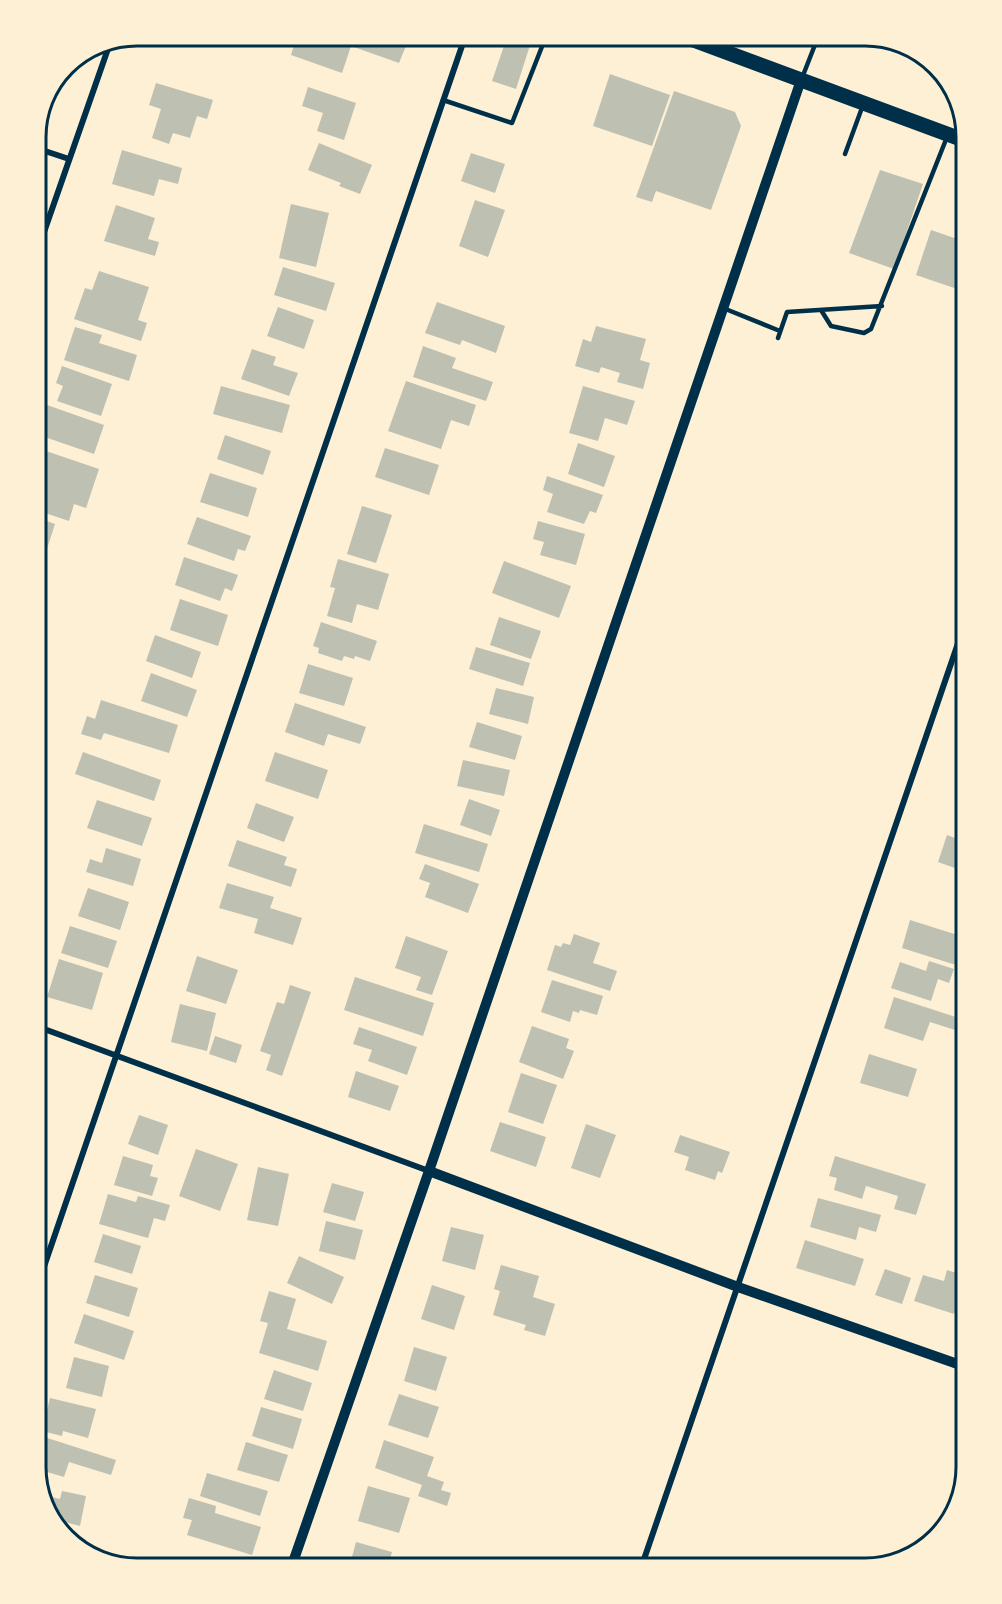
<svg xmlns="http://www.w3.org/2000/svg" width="1002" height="1604" viewBox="0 0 1002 1604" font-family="'Roboto Condensed',sans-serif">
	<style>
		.building { fill: #bec0b2 }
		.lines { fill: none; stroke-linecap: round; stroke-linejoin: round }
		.service { stroke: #003049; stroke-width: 4.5 }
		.minor { stroke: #003049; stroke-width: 6 }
		.tertiary { stroke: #003049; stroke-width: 10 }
		.primary { stroke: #003049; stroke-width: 15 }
		.rim { fill: none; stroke: #003049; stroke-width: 3 }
	</style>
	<rect width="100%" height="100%" fill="#fdf0d5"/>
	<path class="building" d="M532,39L516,89L492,81L506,40Z
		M408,41L399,63L351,46L342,73L291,55L295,42Z
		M610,74L670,95L652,146L593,126Z
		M59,81L51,111L46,109L48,105Z
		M156,83L213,100L207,119L197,116L190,138L173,133L169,144L152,138L161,109L149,105Z
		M308,87L356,103L344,140L317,131L323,113L302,106Z
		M674,91L735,112L741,126L711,210L656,191L652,202L636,197Z
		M319,143L372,165L360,194L339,186L341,183L308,170Z
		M122,150L182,168L178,184L159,179L154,196L112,184Z
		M471,153L505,164L495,193L461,181Z
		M880,170L923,184L894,269L849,253Z
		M475,200L505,210L488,257L459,246Z
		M291,204L329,213L316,267L279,258Z
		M116,205L155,218L148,239L159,242L155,256L104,241Z
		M931,230L966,242V292L916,275Z
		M283,267L335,283L326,311L274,295Z
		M99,271L149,287L138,320L147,323L141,341L74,319L85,288L92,290Z
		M437,302L505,326L496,353L462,340L460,345L425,333Z
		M278,307L314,320L304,349L267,336Z
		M596,326L646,339L640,360L650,363L643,389L617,382L620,373L601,367L599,373L575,366L583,339L591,342Z
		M75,327L102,335L99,343L137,355L129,381L64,360Z
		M423,346L456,358L452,368L493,382L486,401L413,377Z
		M252,349L276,357L273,365L298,373L289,396L241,379Z
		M62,366L112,384L101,416L57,401L63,386L56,383Z
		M406,381L476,405L469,426L451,420L441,449L388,431Z
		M221,386L290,405L282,433L213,414Z
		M583,386L635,401L627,425L605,418L598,441L569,433Z
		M47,405L104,425L94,454L36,434Z
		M225,435L271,451L263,475L217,459Z
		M578,443L615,456L604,487L568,474Z
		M385,448L439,465L429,495L375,477Z
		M46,451L99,469L86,508L74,504L69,521L36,510V485L42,487L47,472L40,470Z
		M210,473L257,488L248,517L200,502Z
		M547,476L603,495L596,513L590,511L584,524L547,512L553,494L543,490Z
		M362,506L392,515L376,563L347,554Z
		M36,517L55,524L43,561L36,559Z
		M197,517L251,536L245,551L238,549L234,561L187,544Z
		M538,521L585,534L576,565L540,555L544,542L533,539Z
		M184,557L238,575L232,591L225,588L220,601L175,585Z
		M338,559L389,574L378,610L357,604L352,623L327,616L335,588L330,587Z
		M504,561L571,586L559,618L492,593Z
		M180,599L228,615L218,646L170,630Z
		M499,617L541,631L531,659L490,645Z
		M321,622L377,641L370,661L355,656L354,659L344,656L342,661L318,653L319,648L313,646Z
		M155,635L201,652L192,678L146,661Z
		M476,647L530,663L523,686L469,669Z
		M308,664L353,678L344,706L299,693Z
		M151,673L197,690L187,717L141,701Z
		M496,688L534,697L528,724L489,714Z
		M101,700L178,725L169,753L104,733L101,740L81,734L87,716L95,719Z
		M295,703L366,727L360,744L328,734L324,746L285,732Z
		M477,722L522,736L515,760L469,747Z
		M83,752L161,780L154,801L75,774Z
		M275,752L328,770L318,799L265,781Z
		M463,760L510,770L504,796L457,786Z
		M469,799L500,810L491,836L460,825Z
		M97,800L152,818L142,846L87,828Z
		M256,803L294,817L284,842L247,828Z
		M424,824L488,844L479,872L415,853Z
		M947,835L966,842V872L938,862Z
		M237,840L287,857L284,865L297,869L291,887L228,866Z
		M106,848L141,859L133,886L86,872L90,859L102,863Z
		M425,864L479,884L468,913L425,897L430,883L419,879Z
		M227,883L274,897L270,908L302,918L293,945L254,933L258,919L219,908Z
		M88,888L129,902L120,930L78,916Z
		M910,920L964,937L956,965L902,948Z
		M70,926L117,941L108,968L61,953Z
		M574,934L600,943L593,963L617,971L610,991L547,970L555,945L561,947L563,943L570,945Z
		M406,936L448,951L432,995L416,990L421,977L395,968Z
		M197,956L238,970L226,1004L186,991Z
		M59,959L103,973L92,1010L47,997Z
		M929,961L954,969L949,983L938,979L931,1001L891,988L900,962L926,971Z
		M355,977L434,1003L423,1036L344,1010Z
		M552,980L603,996L597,1015L580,1010L579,1013L573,1011L570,1022L541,1012Z
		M290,985L311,992L282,1076L266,1070L271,1055L260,1051L277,1002L284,1004Z
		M894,997L962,1019L958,1031L930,1022L923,1041L884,1028Z
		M180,1004L216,1013L207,1051L171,1042Z
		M532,1026L569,1039L566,1048L574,1051L563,1079L519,1062Z
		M359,1027L417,1047L407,1075L368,1061L372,1050L353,1044Z
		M215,1036L242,1045L236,1063L209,1054Z
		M869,1054L917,1069L908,1097L860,1083Z
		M356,1071L399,1086L390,1111L348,1097Z
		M521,1073L557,1085L543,1124L508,1112Z
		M139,1115L168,1125L158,1155L128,1144Z
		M500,1122L546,1137L536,1167L490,1151Z
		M586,1124L616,1135L600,1178L571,1168Z
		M680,1135L730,1152L722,1173L718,1171L715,1180L685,1170L689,1157L674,1152Z
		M196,1149L238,1164L220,1211L179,1196Z
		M123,1156L153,1165L150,1176L158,1178L152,1196L114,1185Z
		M835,1156L926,1184L916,1215L894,1209L898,1196L866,1186L862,1199L834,1190L837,1178L829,1176Z
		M258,1167L289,1174L278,1226L247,1220Z
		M332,1183L364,1192L355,1221L323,1212Z
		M108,1194L136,1202L138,1196L170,1205L165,1221L154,1218L148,1238L99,1224Z
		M818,1198L881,1215L876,1232L859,1227L856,1240L810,1227Z
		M326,1221L363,1230L355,1260L319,1251Z
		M451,1227L484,1235L475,1270L442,1261Z
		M103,1234L141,1246L132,1274L94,1262Z
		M805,1240L864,1259L855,1286L796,1268Z
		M299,1256L344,1277L332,1304L287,1283Z
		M501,1265L539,1276L533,1297L555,1304L545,1336L524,1330L526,1325L493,1315L500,1291L494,1289Z
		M885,1269L911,1278L902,1304L875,1295Z
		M947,1270L966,1276V1308L957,1305L954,1314L914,1301L923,1275L944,1281Z
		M95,1275L138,1288L129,1317L86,1303Z
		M432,1285L465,1296L454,1330L421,1319Z
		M269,1291L296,1299L287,1329L327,1341L318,1371L259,1353L268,1323L260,1321Z
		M84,1314L134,1331L124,1360L74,1343Z
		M414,1347L447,1357L436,1391L404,1381Z
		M74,1357L109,1366L102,1397L66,1388Z
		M274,1370L312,1383L303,1411L264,1399Z
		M399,1394L439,1407L428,1438L388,1425Z
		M50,1398L96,1409L88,1438L63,1431L62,1436L42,1431Z
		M261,1407L302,1419L293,1449L252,1436Z
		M41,1436L116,1460L111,1475L69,1462L64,1477L37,1469L36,1451Z
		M384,1440L434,1457L427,1476L444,1482L441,1490L451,1493L447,1506L418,1496L422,1485L375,1468Z
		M246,1442L288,1455L279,1482L237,1470Z
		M207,1473L268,1491L260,1516L200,1496Z
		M368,1486L410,1498L399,1533L358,1521Z
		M62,1491L86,1496L80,1526L65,1522L63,1530L47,1512L43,1495L60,1499Z
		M189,1498L216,1506L215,1513L261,1527L252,1555L187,1535L192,1520L183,1518Z
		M356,1542L392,1552L387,1568H349Z"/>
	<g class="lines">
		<path class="service" d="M802,78L818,37
			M443,100L512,123L543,44L564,41V39
			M961,136L964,127
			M845,154L863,105
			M723,308L780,331
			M821,310L831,326L864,333L871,329L947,137
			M778,338L787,312L882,306"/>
		<path class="minor" d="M36,148L69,159
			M36,255L110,43
			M36,1026L429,1171
			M36,1290L464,40
			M641,1568L966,620"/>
		<path class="tertiary" d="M429,1171L738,1287L966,1367
			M291,1568L429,1171L801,80"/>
		<path class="primary" d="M688,38L966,141"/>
	</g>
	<path d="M0 0H1002V1604H0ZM137 46H865A91 91 0 0 1 956 137V1467A91 91 0 0 1 865 1558H137A91 91 0 0 1 46 1467V137A91 91 0 0 1 137 46Z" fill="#fdf0d5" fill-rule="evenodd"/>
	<path class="rim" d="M137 46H865A91 91 0 0 1 956 137V1467A91 91 0 0 1 865 1558H137A91 91 0 0 1 46 1467V137A91 91 0 0 1 137 46Z"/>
</svg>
